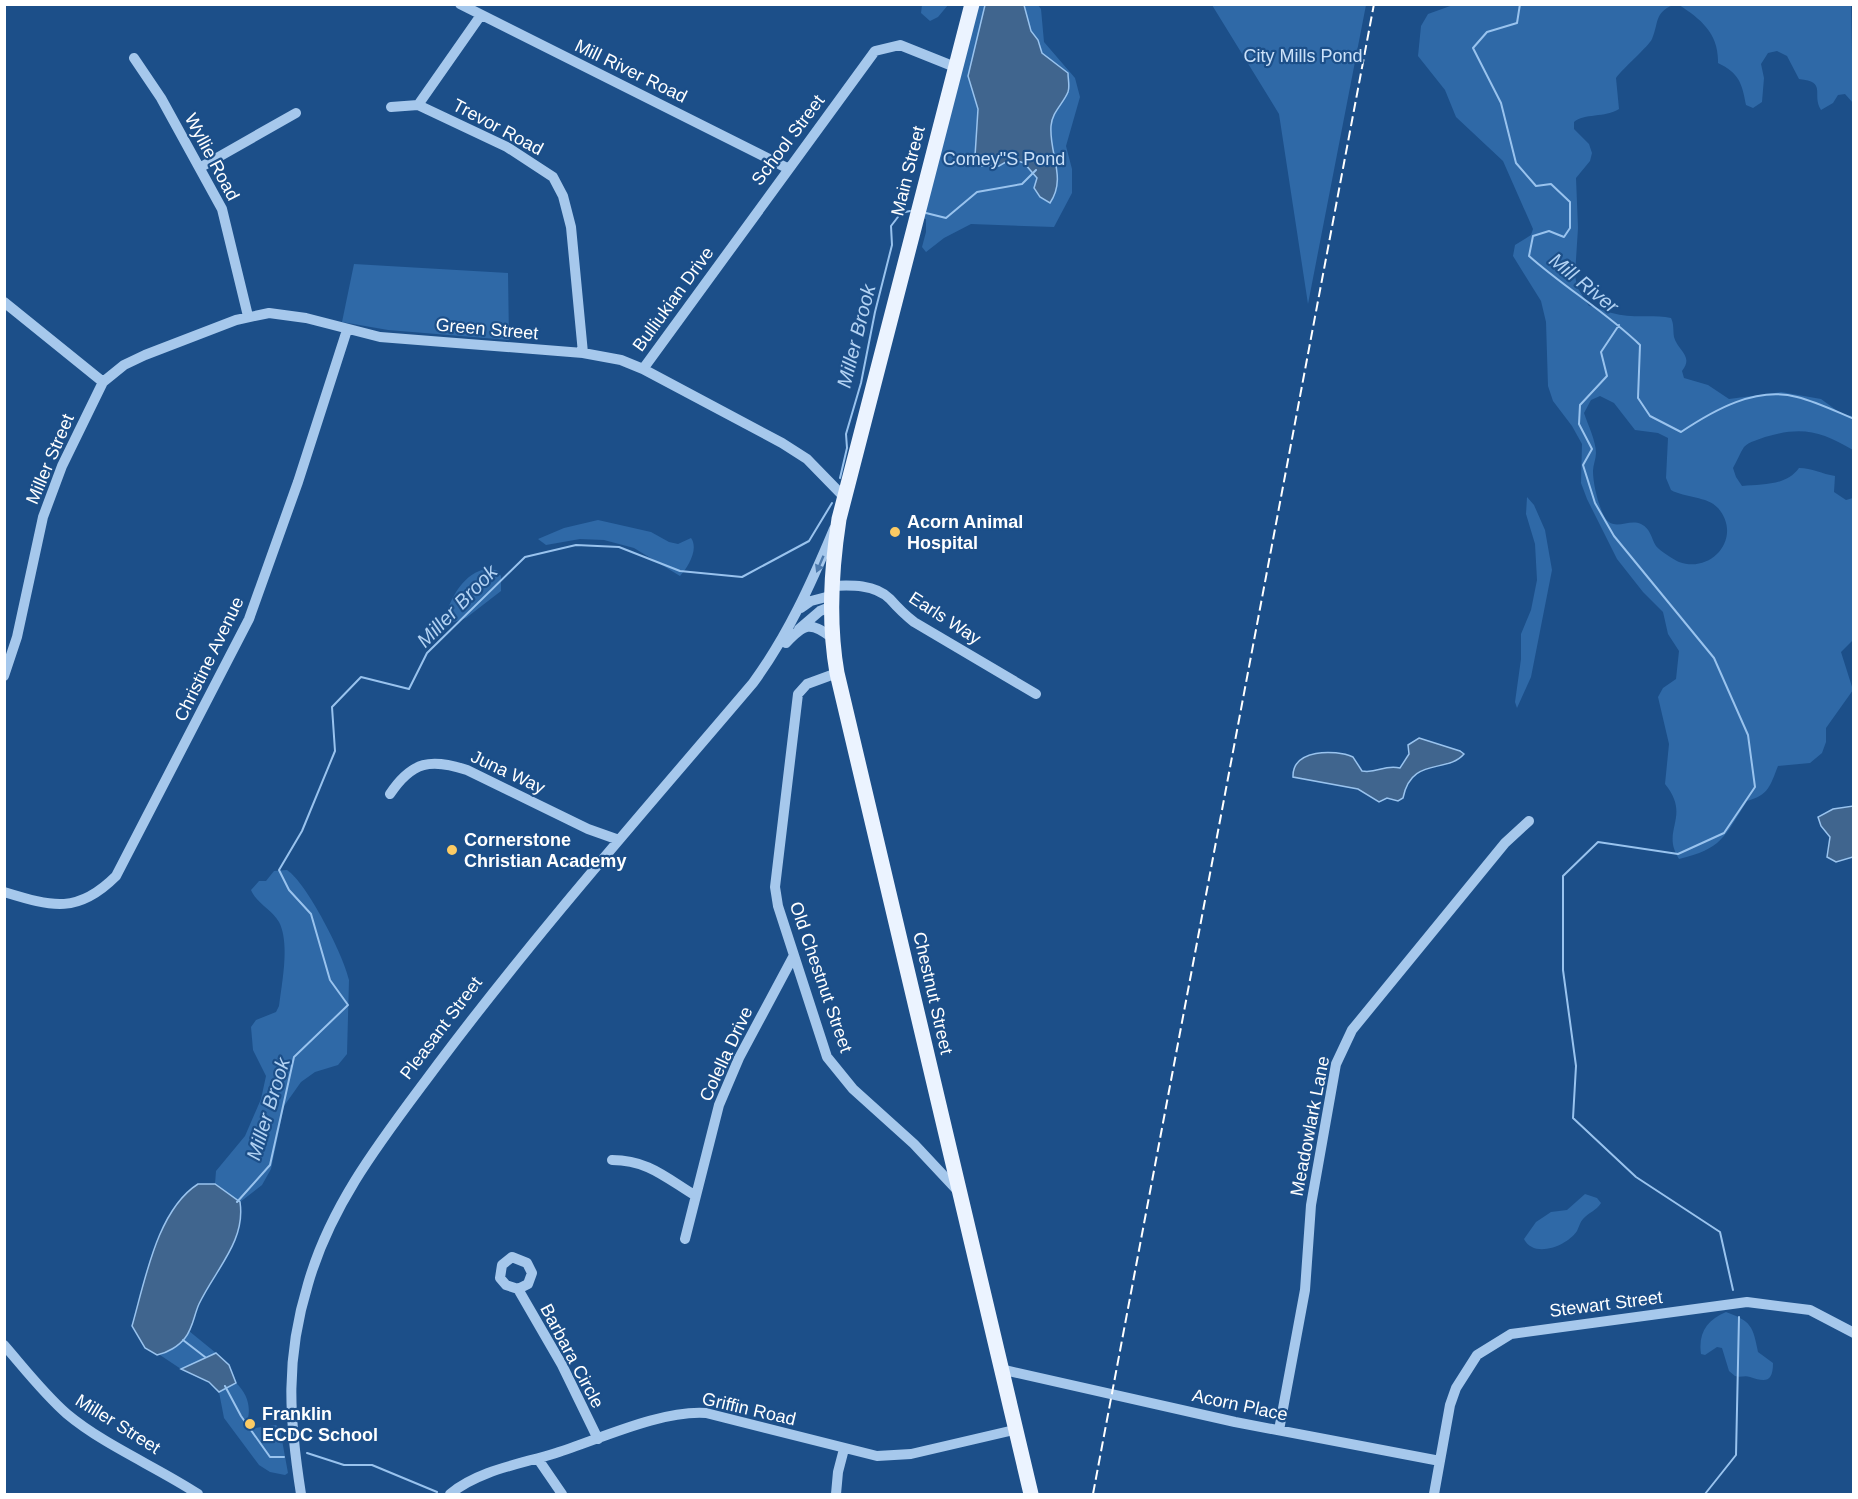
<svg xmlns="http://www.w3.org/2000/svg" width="1858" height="1499" viewBox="0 0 1858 1499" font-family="Helvetica,sans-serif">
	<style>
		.green { fill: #2f69a7; fill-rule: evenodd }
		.water { fill: #40658e; stroke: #99c3ee; stroke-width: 1.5 }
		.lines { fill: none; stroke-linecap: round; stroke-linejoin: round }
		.stream { stroke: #99c3ee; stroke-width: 2 }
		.minor { stroke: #a6c8ec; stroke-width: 10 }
		.major { stroke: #ebf3ff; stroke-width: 15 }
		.rail { stroke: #fff; stroke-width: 2; stroke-dasharray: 10 4.5; stroke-linecap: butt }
		.oneway { fill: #4c79ac }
		.poi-dot { fill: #fccb64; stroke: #1c4f89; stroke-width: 2 }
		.labels { text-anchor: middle; stroke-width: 4.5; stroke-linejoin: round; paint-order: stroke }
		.park-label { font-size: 18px; fill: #cbe1f9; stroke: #1c4f89 }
		.street-label { font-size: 18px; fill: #fff; stroke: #1c4f89 }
		.poi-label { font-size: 18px; font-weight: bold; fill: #fff; stroke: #1c4f89; text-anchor: start }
		.water-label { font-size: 20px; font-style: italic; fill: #b2d2f3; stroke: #1c4f89 }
	</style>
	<rect width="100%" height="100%" fill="#1c4f89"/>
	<path class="green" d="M922,5V4L948,5L938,17L930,21L921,13Z
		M978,5H1038L1041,9L1044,42L1075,78L1080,97L1066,146L1072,169V193L1054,227L971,224L944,238L926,252L922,247L926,232V219L922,218Z
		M1212,5H1366L1308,304L1279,114Z
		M1453,5H1673C1654,13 1659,23 1652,39C1648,47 1624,67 1616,78L1619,109C1605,118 1584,113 1574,122V129L1589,144L1592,153L1590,161L1576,178L1578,228L1575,275L1577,287L1589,306C1598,307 1603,311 1612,313C1632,319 1652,314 1671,318C1674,324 1673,330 1674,337C1678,351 1694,356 1682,371L1684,378L1708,385L1729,399L1781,392L1821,399L1843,415L1853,416V450C1821,431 1802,426 1765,437C1758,440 1750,441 1744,447C1740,453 1737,461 1733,468L1736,477L1742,486C1763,484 1786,486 1799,468C1812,468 1822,474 1835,476L1834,492L1846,500L1853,498V640L1841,652L1853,690L1826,728V742L1822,753L1810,763L1778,766C1770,786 1769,795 1747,801C1724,837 1722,849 1679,859C1660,830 1692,817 1665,784L1669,744L1658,697L1663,688L1676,679L1679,651L1668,634L1663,612L1643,592L1617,559L1587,499L1581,483L1582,444L1572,426L1553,401L1548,386L1546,322L1541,301L1513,256L1515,245L1531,235L1533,229L1503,161L1456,117L1445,90L1418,56L1421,26L1428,14ZM1600,396L1614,403L1635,430L1658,433L1668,438L1666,478L1671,490C1685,498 1707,496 1718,508C1743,537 1712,574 1679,562C1673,559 1660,551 1656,546C1651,538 1651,529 1641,524C1628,518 1613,533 1604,516C1598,504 1593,484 1593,471C1593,465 1596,459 1596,453C1596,441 1588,425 1584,413L1591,400Z
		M1679,5H1851L1853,103L1845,94L1838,95L1833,103L1821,110C1811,94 1828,82 1799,79L1787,56L1777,51L1768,53L1761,64L1764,78L1762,102L1753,108L1746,105C1742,83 1739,73 1718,63C1719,34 1701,19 1679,5Z
		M354,264L508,273L509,340L388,330L342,322Z
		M1527,497L1534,505L1545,530L1552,570L1531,677L1517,708L1515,702L1521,659V634L1531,610L1537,580L1535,544L1526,514Z
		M598,520L651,532L669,542L678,544L691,538C699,549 688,567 680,576L634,548L604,540L580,539L546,545L538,539L564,528Z
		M488,568L498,571L501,576V591L466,618L448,624L445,618C452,595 463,574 488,568Z
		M287,870C307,883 344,956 349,980L347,1054L338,1065L315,1072L301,1082L284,1106L271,1169L262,1185L240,1202L215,1184L216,1171L245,1136L261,1099L266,1076L253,1050L251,1027L256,1020L276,1012L279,1006C282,982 290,943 279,922C272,909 257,904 251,890L259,881H266L274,871Z
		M1585,1194L1597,1198L1601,1203C1596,1211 1589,1212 1583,1219C1580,1222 1579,1227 1577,1231C1567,1246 1534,1259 1524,1239L1536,1222L1551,1212L1567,1210Z
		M1726,1312C1751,1321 1753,1326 1758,1352L1773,1363C1773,1383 1765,1382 1750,1377C1745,1375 1740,1378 1735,1376L1729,1371L1722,1348L1717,1347L1705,1355L1701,1354C1698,1333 1707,1320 1726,1312Z
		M189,1331L216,1353L181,1369L160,1355L184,1340Z
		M236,1383C246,1392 251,1405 248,1418L255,1428L276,1425L280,1429L288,1473L285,1475L270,1472L259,1465L224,1418L219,1392Z"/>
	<path class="water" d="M985,5H1024L1031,31L1038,40L1042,53L1068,73C1068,79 1070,87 1068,92C1063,104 1052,112 1051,126C1049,154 1067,178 1050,203L1040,197L1034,188L1037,178L1024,163L1011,159L999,166H981L975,156L978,109L968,76Z
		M1419,738L1460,751L1464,754C1447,774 1411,756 1403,798L1398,801L1387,798L1379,802L1358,789L1293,777C1292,749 1335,749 1353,757L1362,771C1377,774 1384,764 1400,768L1409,754L1408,745Z
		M1853,806V857L1836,862L1827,857L1830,837L1821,826L1818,817L1833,809Z
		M198,1184H215L240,1202C246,1241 215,1270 199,1304C194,1315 193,1328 185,1338C179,1346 167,1353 157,1355L145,1348L132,1326C145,1281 157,1210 198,1184Z
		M216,1353L229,1365L236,1383L219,1392L209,1382L181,1369Z"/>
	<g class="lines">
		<path class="stream" d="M1520,4L1517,23L1487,32L1473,48L1501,103L1516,163L1536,186L1551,184L1570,202V228L1564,237L1549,231L1533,236L1529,256C1565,288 1606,312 1640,345L1638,398L1650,416L1681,432C1714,410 1756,386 1797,397C1817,402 1835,411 1854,419
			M926,213L946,218L977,192L1022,184L1036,170
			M1619,325L1601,352L1607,376L1580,405L1579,424L1592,449L1583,465L1595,503L1614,536L1714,658L1748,735L1755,787L1724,833L1678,854L1598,842L1563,876V970L1576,1066L1573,1118L1636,1177L1720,1232L1733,1290
			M840,478L847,448L846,434L861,383L875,312L892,245L891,226L901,213L910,211
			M237,1202L270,1165L294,1057L348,1005L330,980L311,914L289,890L279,870L302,831L335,751L332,707L361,677L409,689L427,653L525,557L576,545L619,547L680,571L742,577L809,541L832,503
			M183,1340L205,1357
			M225,1386L241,1416L270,1457H284
			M307,1453L344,1465H372L437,1492
			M1705,1494L1736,1455L1739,1317"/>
		<path class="minor" d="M460,4L787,168
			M134,58L161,98L222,209L248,316
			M418,105L481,15
			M391,107L418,105L507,147L553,177L563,196L571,227L583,353
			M201,167L296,113
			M4,302L103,382
			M643,369L875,51L900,45L955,67
			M831,586C851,585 875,584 890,599C898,608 905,615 914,622L1036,694
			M801,608L811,601L830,596
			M799,629L820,611L830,607
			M786,643C804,624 810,621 831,637
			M837,673L807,684L798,694L775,887L778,906L827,1057L853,1089L914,1144L958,1191
			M4,676L17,637L43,517L62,466L103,382L124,365L145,355L236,320L269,313L306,318L380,337L583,353L621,360L643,369L782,443L807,459L845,498
			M390,794C412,761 431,758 467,770L588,829L619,840
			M4,892C53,907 78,914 116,876L249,619L298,482L347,330
			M612,1160C648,1160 666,1178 696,1196
			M685,1239L719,1105L739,1058L793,957
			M518,1289L528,1284L532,1273L527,1263L512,1257L502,1265L500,1278L506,1285L518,1289L562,1365L598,1439
			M4,1345C24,1368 44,1394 67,1414C104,1445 157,1467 198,1494
			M1000,1369L1235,1422L1440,1461
			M1279,1430L1305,1290L1311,1205L1336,1064L1352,1030L1505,843L1529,821
			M538,1459L562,1494
			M301,1494C289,1418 285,1359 308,1284C332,1200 387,1133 438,1064C537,932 646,809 753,683C788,635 811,584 834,529
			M450,1494C479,1470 521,1464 556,1453C600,1439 661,1410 706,1413L877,1456L911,1454L1014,1430
			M836,1494L838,1472L844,1449
			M1434,1494L1450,1405L1456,1388L1477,1355L1511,1334L1747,1302L1810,1310L1854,1333"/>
		<path class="major" d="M972,4L839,519C831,571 828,621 837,673L1031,1494"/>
		<path class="rail" d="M1093,1494L1374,4"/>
	</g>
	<defs><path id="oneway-solid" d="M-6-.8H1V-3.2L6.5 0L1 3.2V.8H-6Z" transform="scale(1.5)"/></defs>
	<use class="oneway" href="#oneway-solid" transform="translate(820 564) rotate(113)"/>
	<g class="poi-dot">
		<circle cx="895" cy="532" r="6"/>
		<circle cx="452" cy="850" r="6"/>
		<circle cx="250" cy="1424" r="6"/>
	</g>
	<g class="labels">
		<g class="park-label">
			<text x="1303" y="62">City Mills Pond</text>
			<text x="1004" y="165">Comey"S Pond</text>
		</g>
		<g class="street-label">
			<text transform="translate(631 71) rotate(26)" y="6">Mill River Road</text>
			<text transform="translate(498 127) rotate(28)" y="6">Trevor Road</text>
			<text transform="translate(788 140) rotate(-53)" y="6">School Street</text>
			<text transform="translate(212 157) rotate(62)" y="6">Wyllie Road</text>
			<text transform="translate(908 171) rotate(-76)" y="6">Main Street</text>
			<text transform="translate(673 299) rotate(-54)" y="6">Bulliukian Drive</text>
			<text transform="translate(487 329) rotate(5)" y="6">Green Street</text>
			<text transform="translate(50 459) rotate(-67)" y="6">Miller Street</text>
			<text transform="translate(945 618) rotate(33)" y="6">Earls Way</text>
			<text transform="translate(209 659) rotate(-64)" y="6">Christine Avenue</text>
			<text transform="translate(508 772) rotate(25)" y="6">Juna Way</text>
			<text transform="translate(821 977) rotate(71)" y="6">Old Chestnut Street</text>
			<text transform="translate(933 993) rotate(77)" y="6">Chestnut Street</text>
			<text transform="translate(441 1028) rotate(-53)" y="6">Pleasant Street</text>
			<text transform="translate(726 1054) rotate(-65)" y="6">Colella Drive</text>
			<text transform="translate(1310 1126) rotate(-79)" y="6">Meadowlark Lane</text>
			<text transform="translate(1606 1304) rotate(-7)" y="6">Stewart Street</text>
			<text transform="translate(572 1356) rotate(62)" y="6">Barbara Circle</text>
			<text transform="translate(1240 1405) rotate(12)" y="6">Acorn Place</text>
			<text transform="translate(749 1409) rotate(13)" y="6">Griffin Road</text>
			<text transform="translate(118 1424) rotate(32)" y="6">Miller Street</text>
		</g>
		<g class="poi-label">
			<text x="907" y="528">Acorn Animal<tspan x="907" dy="21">Hospital</tspan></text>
			<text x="464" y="846">Cornerstone<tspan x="464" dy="21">Christian Academy</tspan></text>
			<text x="262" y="1420">Franklin<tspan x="262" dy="21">ECDC School</tspan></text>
		</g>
		<g class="water-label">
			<text transform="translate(1584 283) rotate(39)" y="7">Mill River</text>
			<text transform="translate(856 336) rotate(-76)" y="7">Miller Brook</text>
			<text transform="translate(457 606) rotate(-46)" y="7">Miller Brook</text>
			<text transform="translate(268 1109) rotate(-73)" y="7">Miller Brook</text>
		</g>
	</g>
	<rect width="1858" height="1499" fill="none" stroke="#ffffff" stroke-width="12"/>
</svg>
